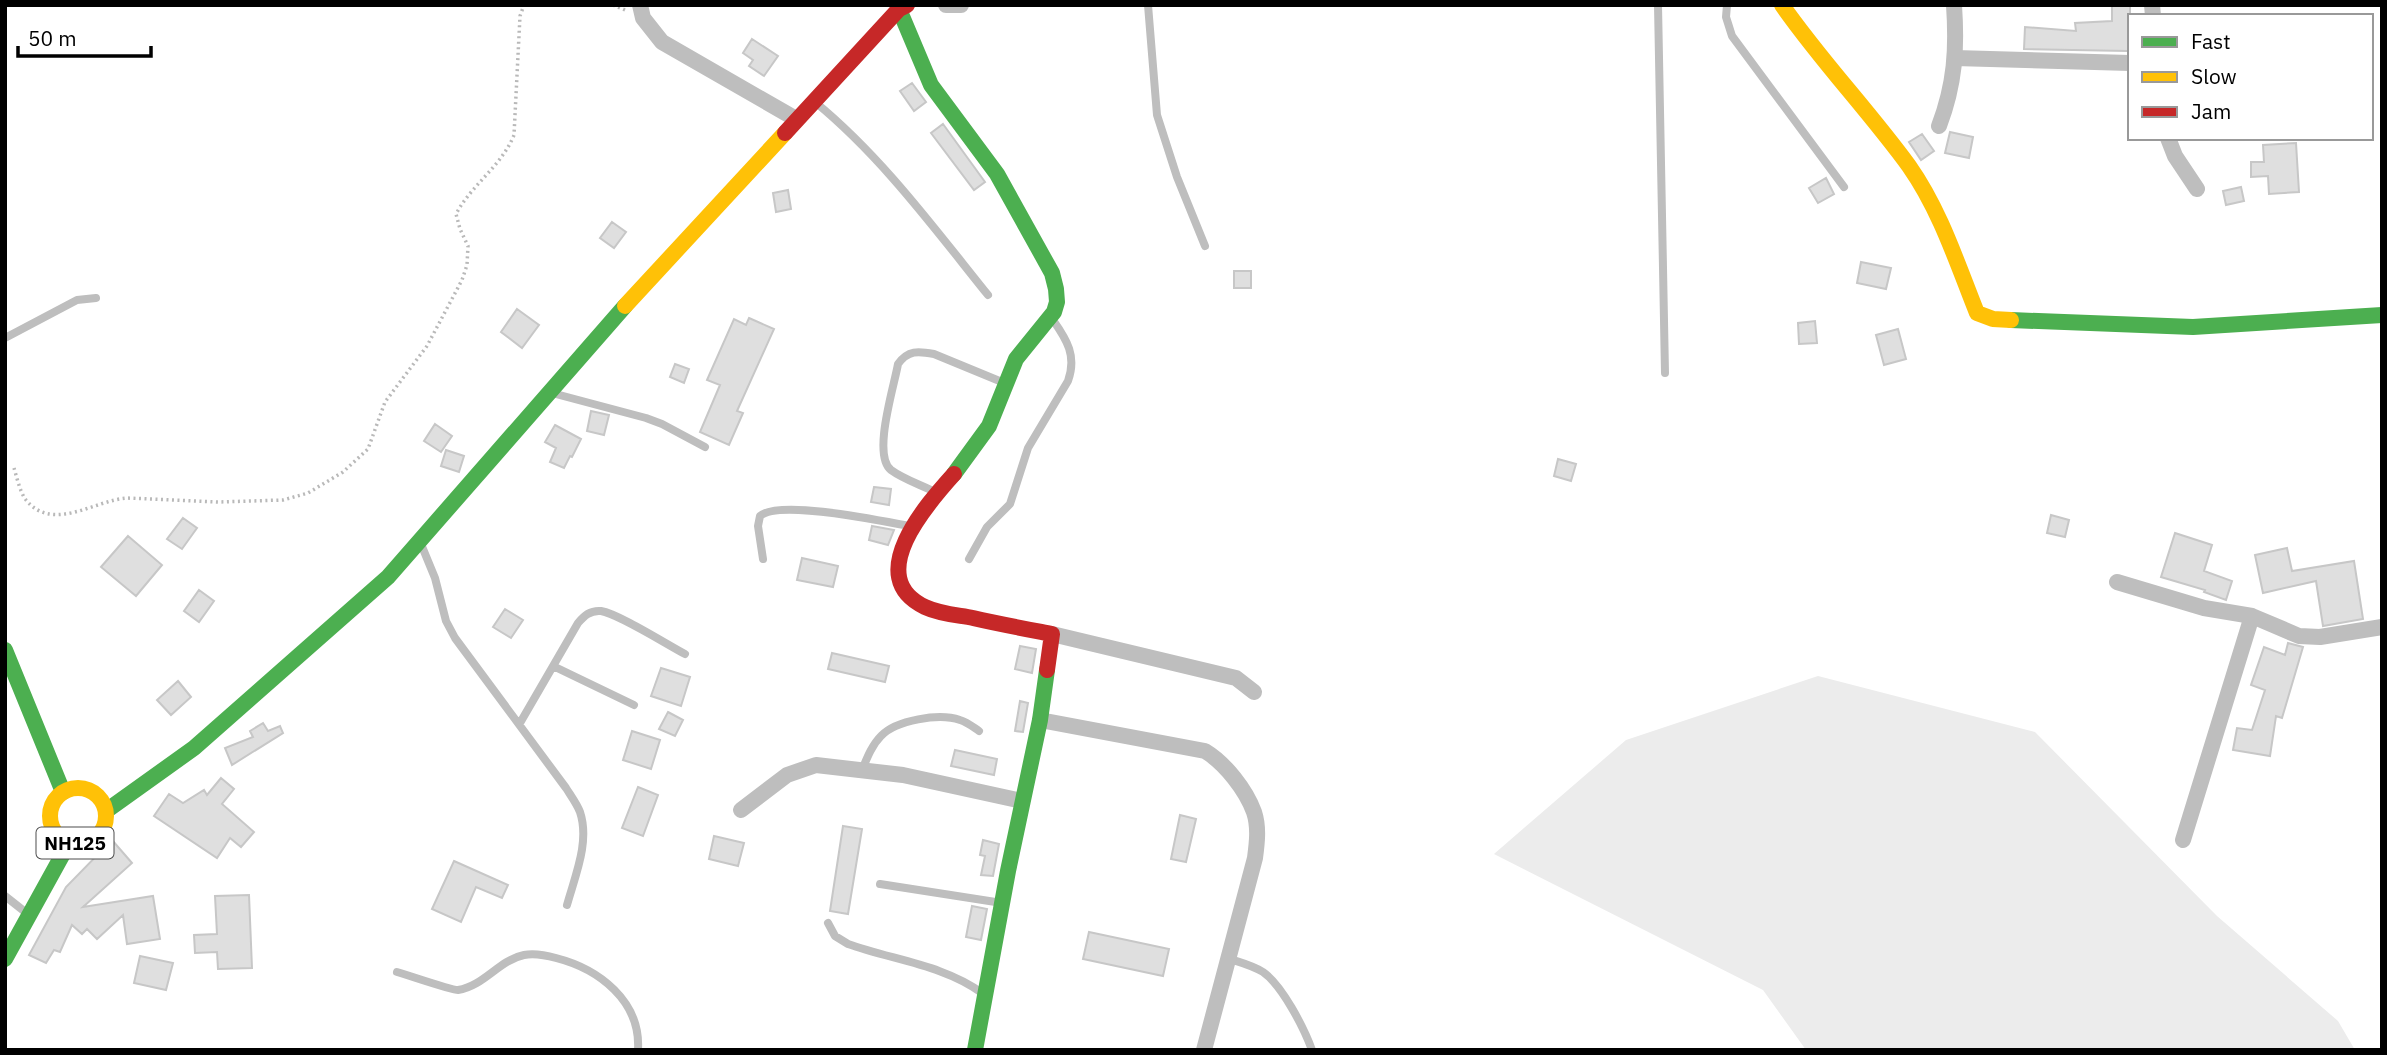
<svg xmlns="http://www.w3.org/2000/svg" width="2387" height="1055" viewBox="0 0 2387 1055" font-family="'IBM Plex Sans',sans-serif">
	<style>
		.green { fill: #ececec }
		.building { fill: #dfdfdf; stroke: #c7c7c7; stroke-width: 2 }
		.lines { fill: none; stroke-linecap: round; stroke-linejoin: round }
		.path { stroke: #b9b9b9; stroke-width: 3.5; stroke-dasharray: 2 3.5; stroke-linecap: butt }
		.lane { stroke: #bebebe; stroke-width: 8 }
		.street { stroke: #bebebe; stroke-width: 16 }
		.fast { stroke: #4caf50; stroke-width: 16 }
		.slow { stroke: #ffc107; stroke-width: 16 }
		.jam { stroke: #c62828; stroke-width: 16 }
		.labels { text-anchor: middle; stroke-width: 6; stroke-linejoin: round; paint-order: stroke }
		.shield { fill: #fff; stroke: #4c4c4c; stroke-width: 2 }
		.shield-label { font-size: 19px; font-weight: bold; fill: #000 }
	</style>
	<rect width="100%" height="100%" fill="#fff"/>
	<path class="green" d="M1818,676L2035,732L2217,916L2338,1021L2355,1050H1806L1763,990L1494,854L1626,740Z"/>
	<path class="building" d="M2112,5H2130V49L2127,51L2024,49L2025,27L2076,31L2075,23L2112,21Z
		M752,39L778,56L764,76L749,66L753,60L743,53Z
		M912,83L926,102L914,111L900,91Z
		M943,124L985,182L974,190L931,133Z
		M1950,132L1973,137L1969,158L1945,153Z
		M1922,134L1934,151L1921,160L1909,142Z
		M2296,143L2299,192L2269,194L2268,176L2251,177V162H2264L2263,145Z
		M1826,178L1834,194L1818,203L1809,188Z
		M2241,187L2244,201L2226,205L2223,191Z
		M788,190L791,209L776,212L773,193Z
		M612,222L626,232L614,248L600,238Z
		M1861,262L1891,268L1886,289L1857,283Z
		M1234,271H1251V288H1234Z
		M517,309L539,325L522,348L501,332Z
		M749,318L774,329L737,411L743,413L729,445L700,432L720,385L707,380L734,319L746,325Z
		M1815,321L1817,343L1799,344L1798,323Z
		M1898,329L1906,359L1884,365L1876,335Z
		M675,364L689,369L684,383L670,377Z
		M591,411L609,415L604,435L587,431Z
		M435,424L452,436L441,452L424,441Z
		M555,425L581,439L572,457L570,456L564,468L550,462L556,448L545,442Z
		M446,450L464,456L459,472L441,466Z
		M1558,459L1576,464L1571,481L1554,476Z
		M874,487L891,489L889,505L871,502Z
		M2051,515L2069,520L2065,537L2047,533Z
		M183,518L197,528L182,549L167,539Z
		M872,526L894,530L888,545L869,540Z
		M2175,533L2212,545L2204,571L2232,581L2226,600L2204,592L2205,590L2161,577Z
		M128,536L162,565L136,596L101,567Z
		M2287,548L2292,571L2354,561L2363,619L2323,626L2316,581L2263,593L2255,555Z
		M802,558L838,566L833,587L797,580Z
		M199,590L214,601L199,622L184,611Z
		M505,609L523,620L511,638L493,627Z
		M2288,643L2303,647L2282,718L2276,716L2270,756L2233,750L2237,728L2252,730L2265,690L2251,685L2264,647L2285,655Z
		M1020,646L1036,649L1032,673L1015,669Z
		M832,653L889,666L885,682L828,669Z
		M661,668L690,677L681,706L651,696Z
		M178,681L191,697L171,715L157,700Z
		M1020,701L1028,703L1023,732L1015,731Z
		M668,712L683,720L675,736L659,729Z
		M263,723L268,731L280,726L283,733L232,765L225,748L253,737L250,731Z
		M632,731L660,740L651,769L623,760Z
		M955,750L997,759L994,775L951,766Z
		M221,778L234,789L222,804L254,832L241,847L230,838L217,858L154,816L169,794L183,803L204,790L207,795Z
		M638,787L658,795L643,836L622,828Z
		M1180,815L1196,819L1186,862L1171,859Z
		M843,826L862,829L848,914L830,911Z
		M714,836L744,843L738,866L709,859Z
		M112,840L132,863L83,907L153,896L160,939L127,944L123,915L97,939L87,929L82,934L72,925L60,952L54,950L46,963L29,955L66,887Z
		M983,840L999,844L993,876L981,875L985,856L980,855Z
		M454,861L508,885L502,898L476,887L461,922L432,909Z
		M249,895L252,968L218,969L217,952L195,953L194,935L217,934L215,896Z
		M972,906L987,909L981,940L966,937Z
		M1089,932L1169,949L1163,976L1083,959Z
		M140,956L173,963L166,990L134,983Z"/>
	<g class="lines">
		<path class="path" d="M613,5L625,10
			M14,468C17,478 20,492 26,500C53,533 95,500 127,498L218,502L283,500L308,493L343,472L368,449L385,402L427,346L462,280L467,265L468,246L460,229L456,214C472,184 501,167 514,135L520,16L524,5"/>
		<path class="lane" d="M1148,5L1157,115L1177,177L1205,246
			M1658,5L1665,373
			M1727,5L1726,17L1732,36L1844,187
			M815,102C882,157 934,228 988,295
			M5,338L77,300L96,298
			M552,393L646,418L662,424L705,447
			M935,492C921,485 903,479 891,470C872,455 894,387 898,364C908,350 918,351 934,354L1002,382
			M421,544L435,578L446,621L455,638L566,788C571,796 577,804 580,812C590,842 575,876 567,905
			M763,559L758,526L760,516C779,499 882,521 909,526
			M969,559L987,527L1010,504L1028,448L1068,381C1077,356 1067,340 1053,320
			M553,666L634,705
			M520,723L578,623C584,616 590,610 601,611C619,614 666,644 685,654
			M862,770C867,758 872,745 881,736C896,720 939,713 960,720C967,722 973,727 979,731
			M880,884L1002,903
			M5,896L24,911
			M828,923L835,936L848,944C893,960 944,965 982,993
			M1227,958C1239,962 1252,965 1263,972C1282,985 1304,1028 1312,1050
			M397,972C408,975 451,990 458,990C484,986 499,960 524,955C535,953 545,955 556,958C599,969 641,1001 638,1050"/>
		<path class="street" d="M640,5L643,18L662,42L796,119
			M946,5H961
			M2152,5L2153,16
			M1955,58L2130,63
			M1939,126C1955,84 1957,49 1954,5
			M2168,138L2175,156L2197,189
			M2117,582L2204,608L2252,616L2299,636L2320,637L2382,627
			M1052,634L1236,678L1254,692
			M1040,720L1205,751C1225,763 1246,790 1254,812C1259,827 1257,843 1255,858L1204,1050
			M741,810L787,775L816,765L903,775L1022,801
			M2183,840L2252,616"/>
		<path class="fast" d="M899,9L931,85L997,174L1052,273L1056,289L1057,302L1054,312L1016,359L989,426L954,474
			M2011,320L2193,327L2382,315
			M5,650L63,792
			M106,811L194,748L388,577L625,306
			M5,959L69,843
			M975,1050L1008,871L1040,720L1047,670"/>
		<path class="slow" d="M1782,5C1821,61 1869,111 1909,166C1940,210 1957,263 1977,313L1993,319L2011,320
			M625,306L785,133
			M50 816a28 28 0 1 1 56 0a28 28 0 1 1-56 0Z"/>
		<path class="jam" d="M785,133L899,9L907,5
			M954,474C927,504 862,577 925,607C940,614 957,615 973,618C999,624 1026,629 1052,634L1047,670"/>
	</g>
	<g class="labels">
		<rect class="shield" x="36.5" y="827.5" width="77" height="31" rx="5"/>
		<g class="shield-label">
			<text x="75" y="850">NH125</text>
		</g>
	</g>
	<rect width="2387" height="1055" fill="none" stroke="#000000" stroke-width="14"/>
	<rect x="2128" y="14" width="245" height="126" fill="#ffffff" stroke="#999999" stroke-width="2"/>
	<rect x="2142" y="37" width="35" height="10" fill="#4caf50" stroke="#999999" stroke-width="2"/>
	<text x="2191" y="49" font-size="21" fill="#000000">Fast</text>
	<rect x="2142" y="72" width="35" height="10" fill="#ffc107" stroke="#999999" stroke-width="2"/>
	<text x="2191" y="84" font-size="21" fill="#000000">Slow</text>
	<rect x="2142" y="107" width="35" height="10" fill="#c62828" stroke="#999999" stroke-width="2"/>
	<text x="2191" y="119" font-size="21" fill="#000000">Jam</text>
	<path d="M18 46v10h133v-10" fill="none" stroke="#000000" stroke-width="3.5"/>
	<text x="28" y="46" font-size="21" fill="#000000" stroke="#ffffff" stroke-width="5" paint-order="stroke">50 m</text>
</svg>
